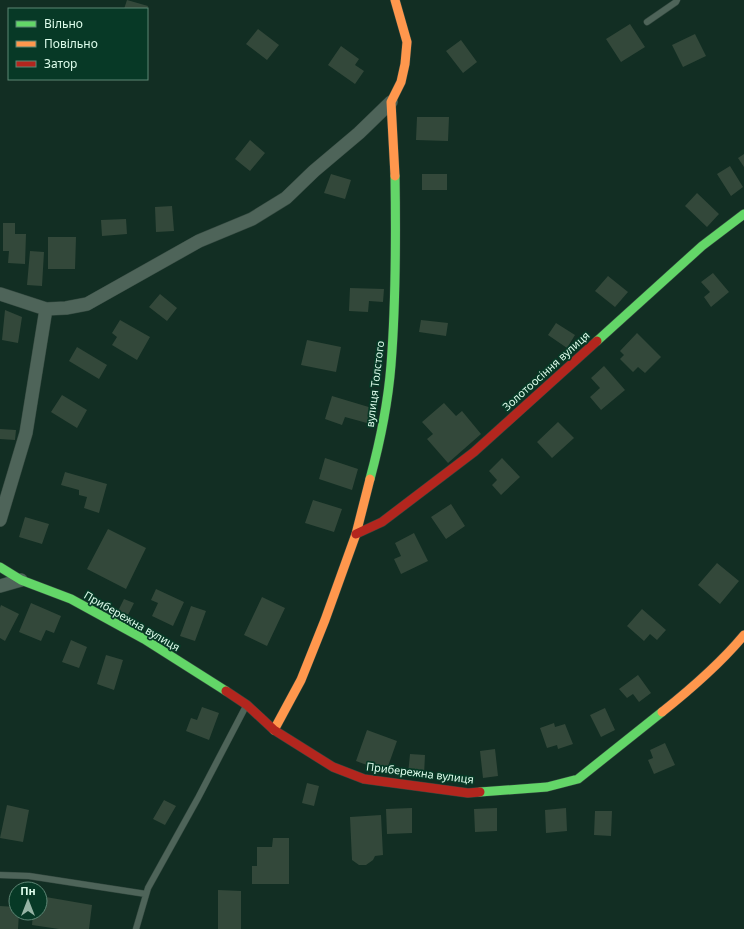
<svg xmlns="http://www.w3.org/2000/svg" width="744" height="929" viewBox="0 0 744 929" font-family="'Noto Sans',sans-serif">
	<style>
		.building { fill: #33483a }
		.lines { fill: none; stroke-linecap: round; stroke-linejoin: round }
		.lane-casing { stroke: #33483f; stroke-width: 7 }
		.street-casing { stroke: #33483f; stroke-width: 14 }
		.fast-casing { stroke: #33483f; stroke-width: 10 }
		.slow-casing { stroke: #33483f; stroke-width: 10 }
		.jam-casing { stroke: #33483f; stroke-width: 10 }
		.lane { stroke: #4e6459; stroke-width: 6 }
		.street { stroke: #4e6459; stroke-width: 13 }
		.fast { stroke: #63d668; stroke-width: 9 }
		.slow { stroke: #ff974d; stroke-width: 9 }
		.jam { stroke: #b3261e; stroke-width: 9 }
		.labels { text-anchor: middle; stroke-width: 3.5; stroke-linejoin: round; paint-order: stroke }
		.street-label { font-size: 11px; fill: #ddfceb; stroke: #073926 }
	</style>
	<rect width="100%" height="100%" fill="#122e23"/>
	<path class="building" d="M127,0L148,6L147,9H124Z
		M630,24L645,47L621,62L606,39Z
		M258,29L279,45L267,60L246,44Z
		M695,34L706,56L683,67L672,45Z
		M461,40L477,62L463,73L446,51Z
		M341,46L359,59L355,65L364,71L355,84L328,65Z
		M417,117H449L448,141L416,140Z
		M250,140L265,153L250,171L235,159Z
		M744,154V167L738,158Z
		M730,166L743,187L731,196L717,174Z
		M331,174L351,180L345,199L324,193Z
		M422,174H447V190H422Z
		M697,193L719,214L707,227L685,206Z
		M172,206L174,231L156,232L155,207Z
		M126,219L127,234L102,236L101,220Z
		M3,223H15V234H26L25,264L8,263L9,251H3Z
		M48,237H76L75,269H48Z
		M30,251L44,252L42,286L27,285Z
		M713,273L729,292L711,307L704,297L710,292L701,282Z
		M608,276L628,292L615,307L595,291Z
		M350,288L384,289L383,302L369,301L368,312L349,311Z
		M160,294L177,308L167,321L149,307Z
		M5,310L22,317L18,343L2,340Z
		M120,320L150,337L137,360L112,345L117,337L112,333Z
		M421,320L448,323L446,336L419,332Z
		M556,323L575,335L567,348L548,335Z
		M637,333L661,357L645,373L638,367L633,372L620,359L624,355L620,351Z
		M307,340L341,347L336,372L301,365Z
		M77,347L107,365L99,379L69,361Z
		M604,366L625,390L601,410L590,397L600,388L591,378Z
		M62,395L87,410L77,428L51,412Z
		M332,396L372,408L367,423L345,417L342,425L325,419Z
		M444,403L456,416L462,411L481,434L448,463L427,439L433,434L422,422Z
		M558,422L574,438L552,458L537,442Z
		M0,429L16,430L15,440L0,439Z
		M325,458L358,469L352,490L319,479Z
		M502,458L520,477L501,495L492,485L497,480L489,471Z
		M65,472L107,484L99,513L84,508L87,497L79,495V490L61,485Z
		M313,500L342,509L334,532L305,523Z
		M451,504L465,526L446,539L431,517Z
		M25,517L49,524L42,544L19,537Z
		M108,529L146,548L126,589L87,569Z
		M414,533L428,561L401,574L394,559L401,556L395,543Z
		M717,563L739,581L720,604L698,585Z
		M156,589L184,602L173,626L152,616L158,603L151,600Z
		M262,597L285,608L267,646L244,635Z
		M124,599L134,603L127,617L117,613Z
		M31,603L61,616L54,633L46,630L41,641L19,632Z
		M1,605L19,614L5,641L0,638V608Z
		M191,606L206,611L195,641L180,636Z
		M642,609L666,630L657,640L650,634L644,641L627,626Z
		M71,640L87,647L79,668L62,662Z
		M106,655L123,660L114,690L97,684Z
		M638,675L651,693L639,702L633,694L627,698L619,689Z
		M202,707L219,713L209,740L186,731L191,718L197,720Z
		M605,708L615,730L601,737L590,715Z
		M554,723L555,727L565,724L573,744L558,749L557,745L547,748L540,728Z
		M367,730L397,741L386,772L356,761Z
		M665,743L675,765L654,774L648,760L653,758L650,750Z
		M495,749L498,776L483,778L480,751Z
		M410,754L425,755L424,775L408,774Z
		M307,783L319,786L314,806L302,803Z
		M164,800L176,806L165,825L153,819Z
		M7,805L29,810L23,842L0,838Z
		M412,808V833L387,834L386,809Z
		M497,808V831L475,832L474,809Z
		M566,808L567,831L546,833L545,810Z
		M595,811H612L611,836L594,835Z
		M381,815L383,855L375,856L373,860L366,865H359L352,860L350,817Z
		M273,838H289V884H252V866H257V847H272Z
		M218,890L241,891V929H218Z
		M40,896L92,905L89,929H59L32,925L33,913H40Z
		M0,906L16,907V913H19L18,929H0Z"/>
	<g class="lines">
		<defs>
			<path id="lane" d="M647,22L676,2L677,0
				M0,875L29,876L146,894
				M136,929L148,888L198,798L246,706"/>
			<path id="street" d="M0,294L46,309L66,308L87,304L199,241L252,219L286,198L314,171L359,133L391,102
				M0,520L26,433L46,309
				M0,586L21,580"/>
			<path id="fast" d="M597,341L702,246L744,214
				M370,479C380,442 388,403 391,365C396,302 396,239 395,176
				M0,567L21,580L71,599L144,639L226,691
				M480,792L547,787L578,779L662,712"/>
			<path id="slow" d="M395,0L407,42L405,64L401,82L391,102L395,176
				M662,712C692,688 720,664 744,635
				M274,730L301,680L325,620L356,534L370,479"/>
			<path id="jam" d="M356,534L382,522L474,452L597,341
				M226,691L247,705L274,730L333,767L364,779L468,793L480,792"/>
		</defs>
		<use href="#lane" class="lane-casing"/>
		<use href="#street" class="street-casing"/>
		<use href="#fast" class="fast-casing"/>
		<use href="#slow" class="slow-casing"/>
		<use href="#jam" class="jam-casing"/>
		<use href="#lane" class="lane"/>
		<use href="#street" class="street"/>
		<use href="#fast" class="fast"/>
		<use href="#slow" class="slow"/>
		<use href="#jam" class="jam"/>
	</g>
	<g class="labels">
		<g class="street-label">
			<text transform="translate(546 371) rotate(-42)" y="4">Золотоосіння вулиця</text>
			<text transform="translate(375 384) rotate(-83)" y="4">вулиця Толстого</text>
			<text transform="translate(132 621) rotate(30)" y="4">Прибережна вулиця</text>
			<text transform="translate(420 773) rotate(7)" y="4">Прибережна вулиця</text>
		</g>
	</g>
	<rect x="8" y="8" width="140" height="72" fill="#073926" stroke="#5d8775"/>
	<rect x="16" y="21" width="20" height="6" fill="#63d668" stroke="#5d8775"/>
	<text x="44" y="28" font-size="12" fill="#ddfceb">Вільно</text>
	<rect x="16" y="41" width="20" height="6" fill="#ff974d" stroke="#5d8775"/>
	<text x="44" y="48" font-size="12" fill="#ddfceb">Повільно</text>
	<rect x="16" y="61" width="20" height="6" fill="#b3261e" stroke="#5d8775"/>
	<text x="44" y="68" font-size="12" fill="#ddfceb">Затор</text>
	<g transform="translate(28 901)"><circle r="19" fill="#073926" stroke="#5d8775"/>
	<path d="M0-3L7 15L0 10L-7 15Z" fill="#96b4a5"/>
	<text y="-6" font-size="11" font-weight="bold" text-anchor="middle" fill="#ddfceb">Пн</text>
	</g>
</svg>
